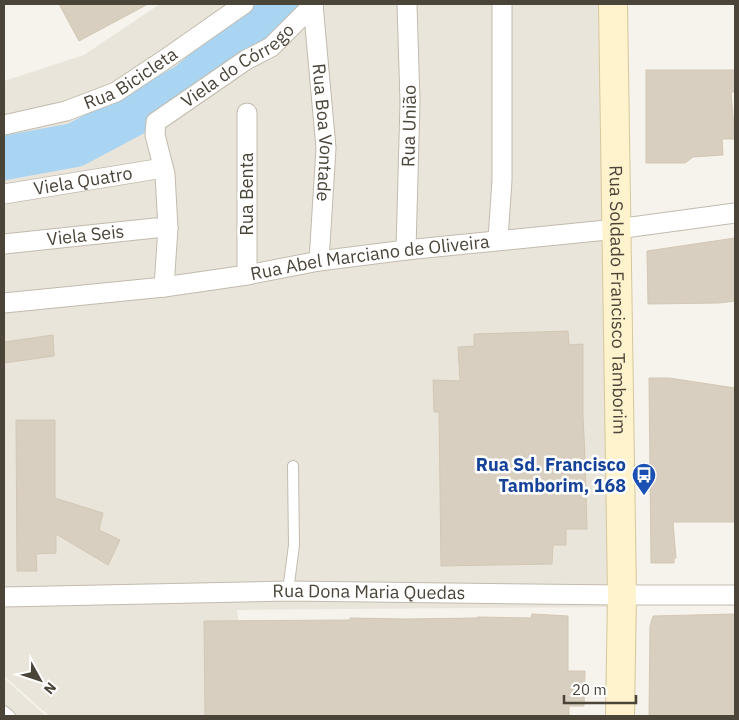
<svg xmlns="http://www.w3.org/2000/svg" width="739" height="720" viewBox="0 0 739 720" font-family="'IBM Plex Sans',sans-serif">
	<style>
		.residential { fill: #eae5da }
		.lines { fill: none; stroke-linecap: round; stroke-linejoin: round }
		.river { stroke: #a9d4f2; stroke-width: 44 }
		.building { fill: #d8cfc1; stroke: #d3c7b4 }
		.lane-casing { stroke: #c2bbae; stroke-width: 12 }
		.street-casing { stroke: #c2bbae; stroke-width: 21 }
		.secondary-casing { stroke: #d6c79b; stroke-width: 30 }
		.lane { stroke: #fff; stroke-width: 10 }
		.street { stroke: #fff; stroke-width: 19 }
		.secondary { stroke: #fff3cd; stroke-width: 28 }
		.labels { text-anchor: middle; stroke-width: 5; stroke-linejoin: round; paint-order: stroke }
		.street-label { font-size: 18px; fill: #4b4439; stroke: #fff }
		.transit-label { font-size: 18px; font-weight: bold; fill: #164399; stroke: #fff; text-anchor: end }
	</style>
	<rect width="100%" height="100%" fill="#f6f3ec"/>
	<path class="residential" d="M160,4H602L608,607L237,610L251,716H49L4,676V81L84,55Z
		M4,678L46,716H4Z"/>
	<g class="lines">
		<path class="river" d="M4,158L75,145L186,86L288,4"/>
	</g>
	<path class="building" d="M59,4H148L79,41Z
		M646,70H735V91L731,93L735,139H722L723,155L693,157L685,163H646Z
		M735,238V301L719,303L648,304L647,251Z
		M568,331L569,345L583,344V416L585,457L587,529H566V545H553L552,564L441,566L439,412H434L433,380L460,381L458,347L474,346V334Z
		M53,335L54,356L4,363V342Z
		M649,378H669L735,388V522H673L676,558H674V563H651Z
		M16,420H55V498L103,513L99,530L120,540L108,565L56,534V553L36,554L37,571H17Z
		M532,614L568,616V671H585L584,706H569V716H205L204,621L350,620V618L405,619L477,618V617L531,618Z
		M735,614V716H649L650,626L653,616Z"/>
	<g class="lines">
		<defs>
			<path id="lane" d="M288,591L294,545L293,466
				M4,711L10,716"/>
			<g id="street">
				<path id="s1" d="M313,4L326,148L319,261"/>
				<path id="s2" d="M4,125L66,111L116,92L164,60L244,4"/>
				<path id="s3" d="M4,194L163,168"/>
				<path d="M498,239L502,180V4"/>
				<path id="s4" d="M4,244L155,228H168"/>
				<path id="s5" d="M406,250L410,102L407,4"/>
				<path d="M247,275V113"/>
				<path id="s6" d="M164,287L168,228L165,174L155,135L156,122L246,60L271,47L314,4"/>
				<path id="s7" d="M4,303L164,287L247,275L319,261L406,250L617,229L735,213"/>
				<path id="s8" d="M4,597L288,591L622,595H735"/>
			</g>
			<g id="secondary">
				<path id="s9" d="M613,4L622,595L620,716"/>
			</g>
		</defs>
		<use href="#lane" class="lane-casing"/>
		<use href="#street" class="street-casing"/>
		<use href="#secondary" class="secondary-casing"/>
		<use href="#lane" class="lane"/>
		<use href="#street" class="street"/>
		<use href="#secondary" class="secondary"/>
	</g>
	<defs>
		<symbol id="bus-pin" viewBox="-11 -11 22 30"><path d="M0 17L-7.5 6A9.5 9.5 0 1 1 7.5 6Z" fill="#1a4fb4" stroke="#fff"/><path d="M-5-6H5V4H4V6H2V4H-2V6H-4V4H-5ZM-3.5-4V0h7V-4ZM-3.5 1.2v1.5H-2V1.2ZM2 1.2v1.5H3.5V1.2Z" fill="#fff"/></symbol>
	</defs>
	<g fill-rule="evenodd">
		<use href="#bus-pin" x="630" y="461" width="28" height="38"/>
	</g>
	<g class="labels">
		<g class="street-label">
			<text dy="6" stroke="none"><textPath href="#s6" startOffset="266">Viela do Córrego</textPath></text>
			<text dy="6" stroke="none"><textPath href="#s2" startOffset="136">Rua Bicicleta</textPath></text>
			<text dy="6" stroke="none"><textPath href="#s5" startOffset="124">Rua União</textPath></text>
			<text dy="6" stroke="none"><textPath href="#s1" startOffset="129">Rua Boa Vontade</textPath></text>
			<text dy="6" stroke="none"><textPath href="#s3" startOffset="80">Viela Quatro</textPath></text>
			<text transform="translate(247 194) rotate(-90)" y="6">Rua Benta</text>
			<text dy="6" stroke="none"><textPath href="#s4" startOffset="82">Viela Seis</textPath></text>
			<text dy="6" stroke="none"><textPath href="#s7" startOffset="369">Rua Abel Marciano de Oliveira</textPath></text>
			<text dy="6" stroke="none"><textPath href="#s9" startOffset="296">Rua Soldado Francisco Tamborim</textPath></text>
			<text dy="6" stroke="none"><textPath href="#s8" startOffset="365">Rua Dona Maria Quedas</textPath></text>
		</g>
		<g class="transit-label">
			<text x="626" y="471">Rua Sd. Francisco<tspan x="626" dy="21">Tamborim, 168</tspan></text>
		</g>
	</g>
	<rect width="739" height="720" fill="none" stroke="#4b4439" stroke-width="10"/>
	<g transform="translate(40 680) rotate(130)" stroke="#ffffff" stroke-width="4" paint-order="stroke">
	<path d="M0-4L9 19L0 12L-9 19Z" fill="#4b4439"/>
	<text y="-8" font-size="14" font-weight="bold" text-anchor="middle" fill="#4b4439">N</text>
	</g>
	<path d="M564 695v8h72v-8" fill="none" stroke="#4b4439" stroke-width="2.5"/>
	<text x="572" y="695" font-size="15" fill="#4b4439" stroke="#ffffff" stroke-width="4" paint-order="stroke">20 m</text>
</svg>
